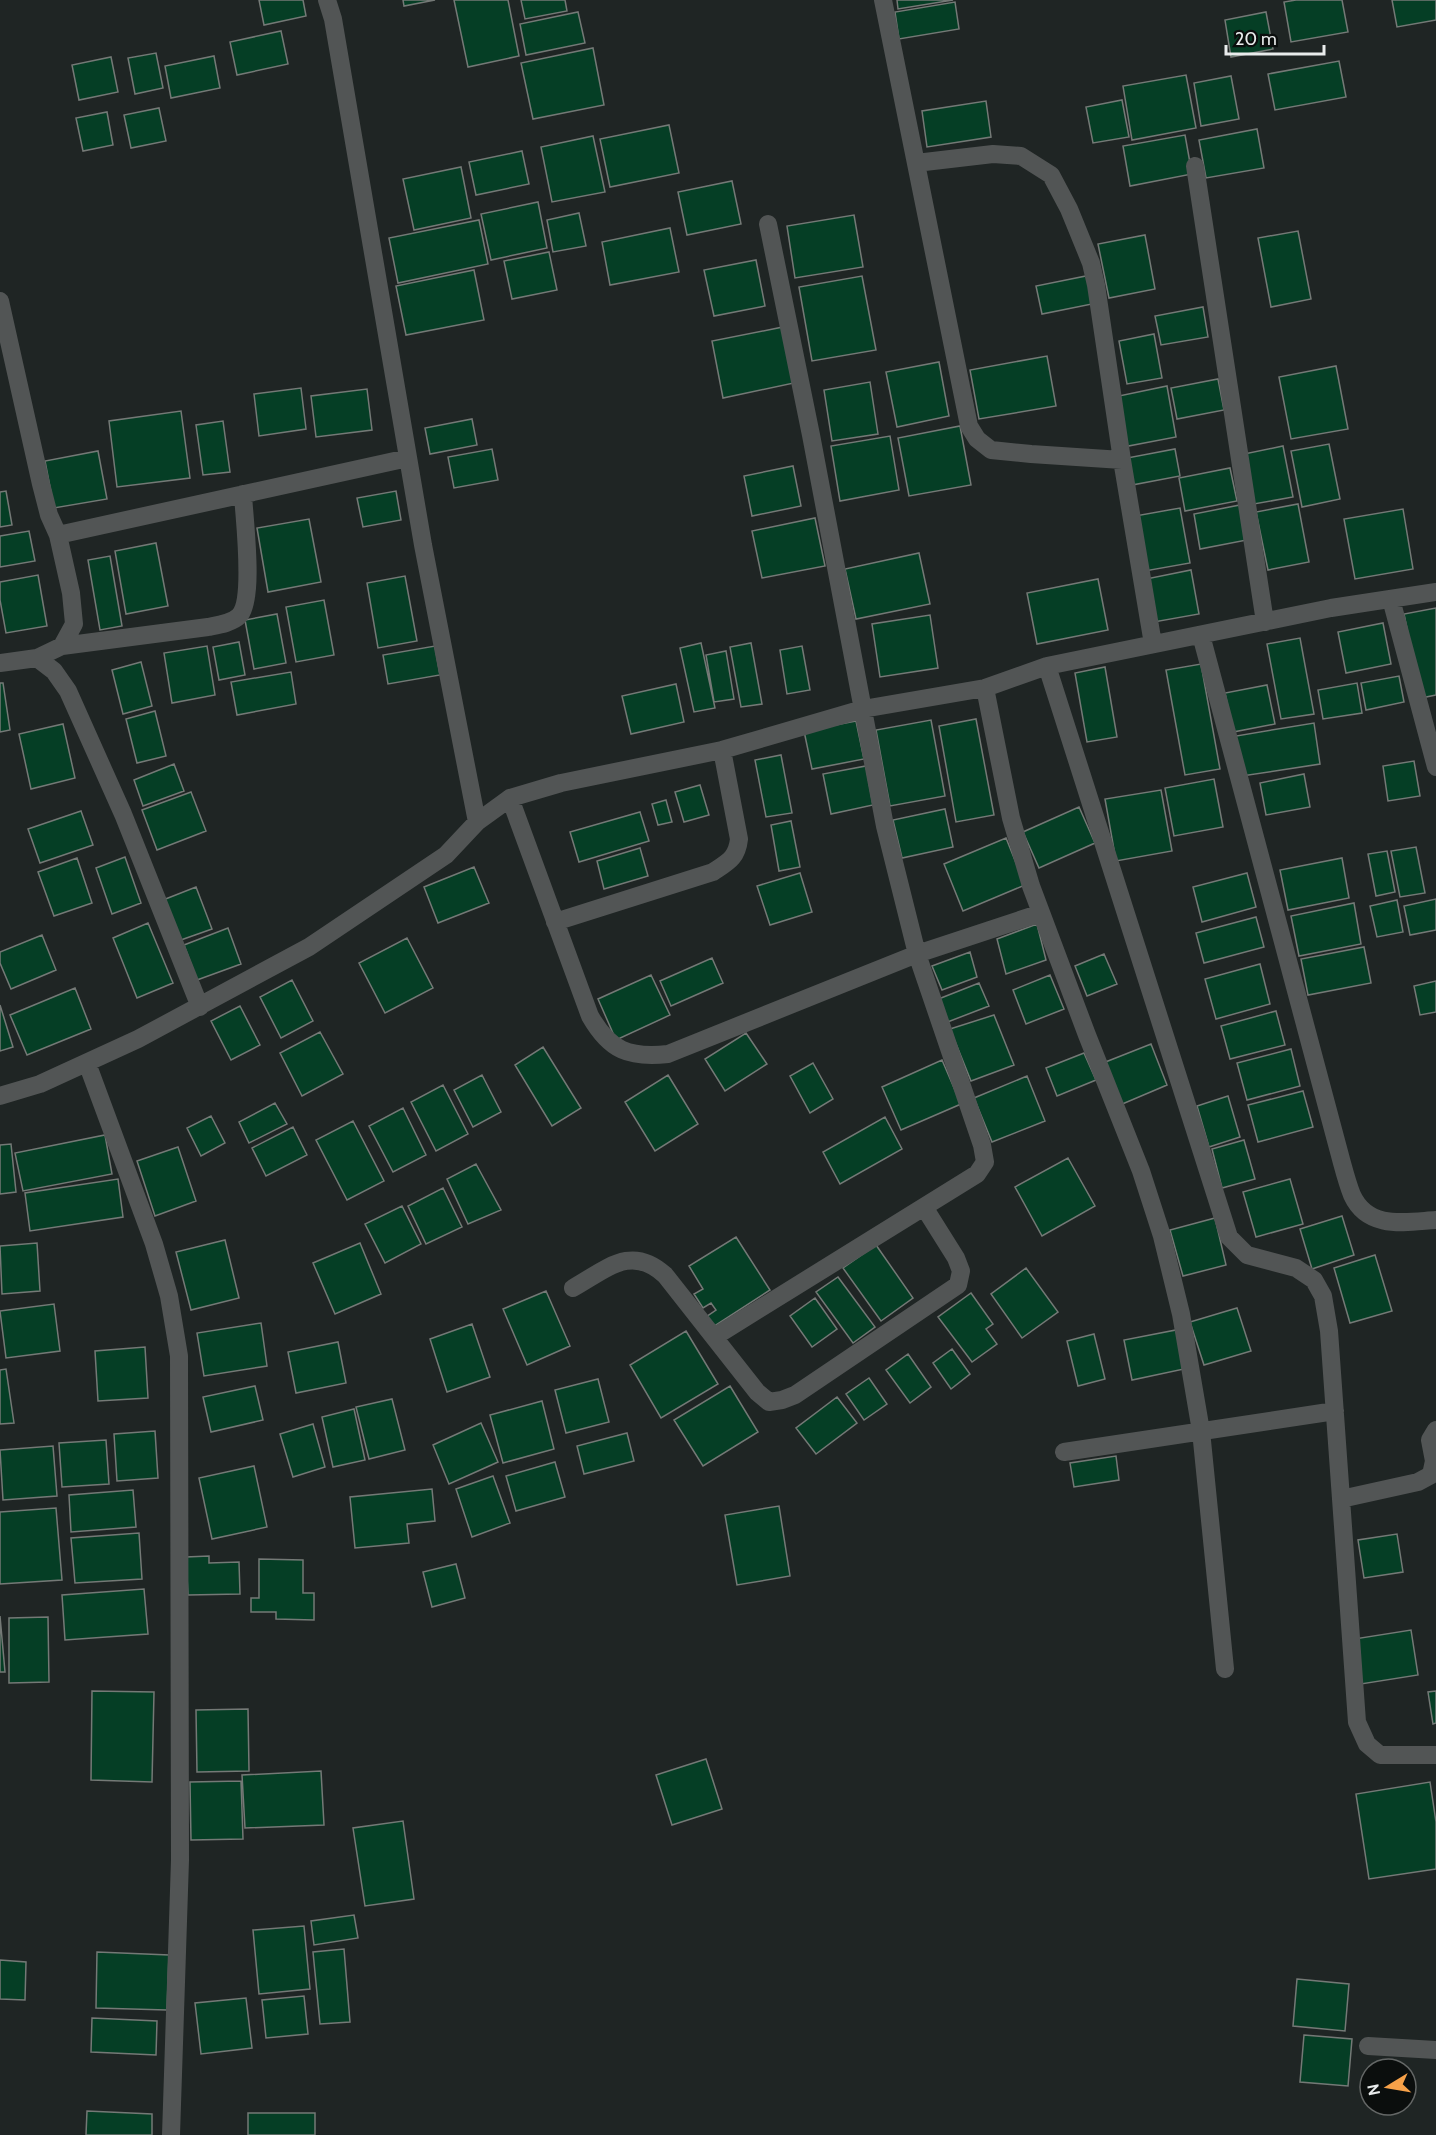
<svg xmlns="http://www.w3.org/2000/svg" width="1436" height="2135" viewBox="0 0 1436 2135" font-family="Cabin,sans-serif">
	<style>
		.building { fill: #053e25; stroke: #747976; stroke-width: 1.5 }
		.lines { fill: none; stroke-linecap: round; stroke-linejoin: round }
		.minor { stroke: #525555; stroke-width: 18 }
	</style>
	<rect width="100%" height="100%" fill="#1f2524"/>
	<path class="building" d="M259,0H303L306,16L264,25Z
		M403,0H435L404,6Z
		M454,0H508L519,56L468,67Z
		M521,0H565L567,11L525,19Z
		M897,0H953L898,9Z
		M1296,0H1342L1348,32L1291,42L1284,2Z
		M1392,0H1436V20L1397,27Z
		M955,2L959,29L899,39L895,12Z
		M578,12L585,43L526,55L520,24Z
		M1266,12L1273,49L1231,57L1225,20Z
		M281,31L288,64L237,75L230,42Z
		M593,48L604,105L533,119L521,63Z
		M156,53L163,88L135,94L128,58Z
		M214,56L220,88L171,98L165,66Z
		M111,57L118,92L79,100L72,65Z
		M1339,61L1346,97L1275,110L1268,74Z
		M1186,75L1196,128L1132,140L1123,86Z
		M1231,76L1239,119L1201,126L1194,83Z
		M1122,100L1129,137L1093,143L1086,107Z
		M986,101L991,137L927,147L922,111Z
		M159,108L166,141L131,148L124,115Z
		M107,112L113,145L83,151L76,118Z
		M669,125L679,173L610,187L600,139Z
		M1257,129L1264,168L1206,178L1199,140Z
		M1185,135L1192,174L1130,186L1123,146Z
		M593,136L605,192L552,202L541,147Z
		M522,151L529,184L476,195L469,162Z
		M461,167L471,218L414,230L403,179Z
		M732,181L741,224L687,235L678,192Z
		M538,202L547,248L491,260L481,214Z
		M579,213L586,246L553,252L547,220Z
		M854,215L863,267L795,278L787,226Z
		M479,220L488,264L398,283L389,238Z
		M670,228L679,272L610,285L602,242Z
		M1298,231L1311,299L1271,307L1258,238Z
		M1145,235L1155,289L1109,298L1098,244Z
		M549,252L557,290L512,299L504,261Z
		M756,260L765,306L714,316L704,270Z
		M474,270L484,320L406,335L396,286Z
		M1091,275L1097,303L1042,314L1036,286Z
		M862,276L876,350L812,361L799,287Z
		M1203,307L1208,337L1161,345L1155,316Z
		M783,327L794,383L723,398L712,341Z
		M1154,334L1162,378L1127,384L1119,341Z
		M1047,356L1056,406L979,419L970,370Z
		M939,362L949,416L897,427L886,372Z
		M1336,366L1348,429L1291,439L1279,377Z
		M1218,379L1224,410L1177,419L1171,388Z
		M870,382L878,434L832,441L824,390Z
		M1167,386L1176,437L1123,447L1114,397Z
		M301,388L306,429L259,436L254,394Z
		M367,389L372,430L316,437L311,396Z
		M181,411L190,478L117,487L109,421Z
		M472,419L477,445L430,454L425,428Z
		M223,421L230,472L203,475L196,425Z
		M960,426L971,485L909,496L898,438Z
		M890,436L899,490L840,501L831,446Z
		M1329,444L1340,499L1302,507L1291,451Z
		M1283,446L1293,497L1254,504L1244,454Z
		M492,449L498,480L454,488L448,457Z
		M1175,449L1180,476L1132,485L1127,458Z
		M98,451L107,499L54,508L45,461Z
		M793,466L801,506L752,516L744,476Z
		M1230,468L1237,501L1185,511L1179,478Z
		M6,491L12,525L0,527V492Z
		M396,491L401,520L363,527L357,498Z
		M1245,504L1252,539L1200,549L1194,514Z
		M1298,504L1309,562L1268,570L1256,512Z
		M1180,508L1190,563L1145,571L1135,516Z
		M1403,509L1413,569L1355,579L1344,519Z
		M815,518L825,566L762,578L752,531Z
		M309,519L321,582L268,592L257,528Z
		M29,531L35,561L0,567V536Z
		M156,543L168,606L126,614L115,551Z
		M919,553L930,604L856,619L845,569Z
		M110,556L122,626L100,630L88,560Z
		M1191,570L1199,614L1154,622L1146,579Z
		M38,575L47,626L6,633L0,600V582Z
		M405,576L417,641L378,648L367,583Z
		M1098,579L1108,630L1037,644L1027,593Z
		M324,600L334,655L296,662L286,607Z
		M1436,608V695L1421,698L1404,614Z
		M277,614L286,663L254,669L245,620Z
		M930,615L938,668L880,677L872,624Z
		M1383,623L1391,664L1346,673L1338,632Z
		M1300,638L1314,714L1281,719L1267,644Z
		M239,642L245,675L219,680L213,647Z
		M701,643L715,708L694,712L680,648Z
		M751,643L762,704L741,707L730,647Z
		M207,646L215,695L172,703L164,653Z
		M435,646L440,675L388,684L383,655Z
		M802,646L810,690L787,694L780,650Z
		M726,651L734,699L714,702L706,655Z
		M141,662L152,706L123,714L112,670Z
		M1201,664L1220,769L1185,775L1166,670Z
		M1105,667L1117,737L1087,742L1075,673Z
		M291,672L296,704L237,715L231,682Z
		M1399,676L1404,702L1366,710L1361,683Z
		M0,683H3L10,730L0,732Z
		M1357,683L1362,713L1323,719L1318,690Z
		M676,684L684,722L631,734L622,696Z
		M1267,685L1275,724L1233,732L1225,693Z
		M155,711L166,756L137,763L126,719Z
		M976,719L994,815L956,822L939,726Z
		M931,720L945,796L890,806L876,730Z
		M856,721L864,759L812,769L804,731Z
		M1314,723L1320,764L1242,776L1236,736Z
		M63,724L75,778L31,789L19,734Z
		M781,755L792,813L766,817L755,760Z
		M1414,761L1420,796L1388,801L1383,766Z
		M174,764L184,791L143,806L134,780Z
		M866,766L873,805L831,814L823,774Z
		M1304,774L1310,807L1266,815L1260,783Z
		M1214,779L1223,827L1174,836L1165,788Z
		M700,785L709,815L684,822L675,792Z
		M1161,790L1172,851L1116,861L1105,799Z
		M191,792L206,831L157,850L142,810Z
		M666,800L672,822L658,825L652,804Z
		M1079,807L1095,843L1039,868L1023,832Z
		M945,809L953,847L902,858L893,820Z
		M81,811L93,845L40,863L28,829Z
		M640,812L649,841L579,862L570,832Z
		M791,821L800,867L779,871L771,825Z
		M1006,838L1025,885L963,911L944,864Z
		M1416,847L1425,893L1400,897L1391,851Z
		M640,848L648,876L604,889L597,861Z
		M1387,851L1395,892L1376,896L1368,854Z
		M125,857L141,903L112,914L96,868Z
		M77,858L92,903L54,916L38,872Z
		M1342,858L1349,898L1288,910L1280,870Z
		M474,867L489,903L438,923L424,887Z
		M800,873L812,912L770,925L757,886Z
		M1247,873L1256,907L1202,922L1193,887Z
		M196,887L212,929L178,941L163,900Z
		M1436,899V930L1410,935L1404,906Z
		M1397,900L1403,932L1377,937L1370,906Z
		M1354,903L1361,944L1299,956L1291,916Z
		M1256,917L1264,947L1204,963L1196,933Z
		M148,923L173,983L137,998L113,938Z
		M1037,924L1046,960L1006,974L997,939Z
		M228,928L241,964L197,980L184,945Z
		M42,935L56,970L11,989L0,963V952Z
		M407,938L433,988L385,1013L359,963Z
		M1364,947L1371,983L1308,995L1301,959Z
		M970,952L977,977L942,990L932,966Z
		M1104,954L1117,984L1087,996L1075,966Z
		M712,958L723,983L671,1006L660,981Z
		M1260,964L1270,1004L1216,1019L1205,979Z
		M651,975L670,1015L616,1040L598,999Z
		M1050,975L1064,1009L1026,1024L1013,990Z
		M292,980L313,1021L281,1038L260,997Z
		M1436,981V1012L1420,1015L1414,986Z
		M979,983L989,1006L945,1023L936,1000Z
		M75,988L91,1029L27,1055L10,1015Z
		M0,1005L13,1047L0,1051Z
		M240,1006L260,1045L231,1060L211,1021Z
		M1276,1011L1285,1045L1230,1059L1221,1026Z
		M994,1015L1014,1065L971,1081L950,1029Z
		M320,1032L343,1074L302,1096L280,1053Z
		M746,1033L767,1064L725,1091L705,1059Z
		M1151,1044L1167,1085L1120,1105L1103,1063Z
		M543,1047L581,1108L552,1126L515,1065Z
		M1291,1049L1300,1086L1247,1100L1237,1063Z
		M1084,1053L1096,1080L1057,1096L1046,1068Z
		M942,1060L961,1104L901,1130L882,1087Z
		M813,1063L833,1099L810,1113L790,1076Z
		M482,1075L501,1112L473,1127L454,1090Z
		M668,1075L698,1124L655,1151L625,1102Z
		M1027,1076L1045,1121L992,1142L974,1098Z
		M443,1085L468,1134L436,1151L411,1102Z
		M1303,1091L1313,1127L1258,1142L1248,1105Z
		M1228,1096L1240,1137L1209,1147L1197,1106Z
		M275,1103L287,1124L249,1143L239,1122Z
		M403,1108L426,1155L393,1172L369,1126Z
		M211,1116L225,1143L201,1156L187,1128Z
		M885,1117L902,1149L840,1184L823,1152Z
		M353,1121L384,1181L347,1200L316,1140Z
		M293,1127L307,1155L266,1176L252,1148Z
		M105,1135L112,1174L23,1191L15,1153Z
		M1244,1140L1255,1179L1222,1188L1212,1149Z
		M11,1144L16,1192L0,1194V1145Z
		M178,1147L196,1201L155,1216L137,1161Z
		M1068,1158L1095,1206L1042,1236L1015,1187Z
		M476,1164L501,1210L468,1224L447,1179Z
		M118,1179L123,1217L30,1231L25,1193Z
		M1290,1179L1303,1224L1256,1237L1243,1192Z
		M443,1188L462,1227L426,1244L408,1206Z
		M402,1206L421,1244L385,1263L365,1224Z
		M1342,1216L1354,1255L1312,1269L1300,1229Z
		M1215,1218L1226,1265L1183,1276L1170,1230Z
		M736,1237L770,1290L713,1327L706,1317L716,1310L711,1303L703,1308L694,1294L703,1289L689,1266Z
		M225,1240L239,1298L191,1310L176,1252Z
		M37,1243L40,1291L2,1294L0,1246Z
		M360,1243L381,1294L335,1314L313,1263Z
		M876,1245L913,1298L881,1321L843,1268Z
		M1375,1255L1392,1311L1350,1323L1334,1268Z
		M1026,1268L1058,1312L1022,1338L991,1294Z
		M838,1277L875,1327L853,1343L816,1292Z
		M546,1291L570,1346L527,1365L503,1309Z
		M971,1293L993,1324L986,1329L997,1344L972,1362L938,1317Z
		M815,1298L837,1329L812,1347L790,1316Z
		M54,1304L60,1351L6,1358L0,1311Z
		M1237,1308L1251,1351L1204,1365L1190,1322Z
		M261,1323L267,1366L204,1376L197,1333Z
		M472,1324L490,1377L447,1392L430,1339Z
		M1176,1330L1184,1369L1132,1380L1124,1340Z
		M686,1331L718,1384L661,1418L630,1365Z
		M1094,1334L1105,1379L1078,1386L1067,1341Z
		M338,1342L346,1383L296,1393L288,1352Z
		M145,1347L148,1398L98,1401L95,1351Z
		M952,1349L970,1374L951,1389L933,1363Z
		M908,1354L931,1387L910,1403L886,1370Z
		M6,1369L14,1423L0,1424V1370Z
		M869,1378L887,1404L864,1420L846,1394Z
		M598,1379L609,1422L566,1433L555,1390Z
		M255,1386L263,1420L211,1432L203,1397Z
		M730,1386L758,1432L703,1466L674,1420Z
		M837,1397L857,1423L816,1454L796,1428Z
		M392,1399L405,1450L369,1459L356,1407Z
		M542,1401L554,1449L503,1463L490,1415Z
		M354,1409L365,1460L333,1467L322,1417Z
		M481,1423L498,1462L449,1484L433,1445Z
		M313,1424L325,1467L293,1477L280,1434Z
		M155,1431L158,1478L117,1481L114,1434Z
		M627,1433L634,1461L584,1474L577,1446Z
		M106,1440L109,1484L62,1487L59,1443Z
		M53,1446L57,1496L3,1500L0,1450Z
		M1116,1456L1119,1480L1074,1487L1070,1463Z
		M555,1462L565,1497L516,1511L506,1476Z
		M254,1466L267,1527L212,1539L199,1478Z
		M493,1476L510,1523L472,1537L456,1489Z
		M432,1489L435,1521L407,1524L409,1543L355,1548L350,1497Z
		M133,1490L136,1527L71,1532L69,1495Z
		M779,1506L790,1576L737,1585L725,1515Z
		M56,1508L62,1580L0,1584V1512Z
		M139,1533L142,1579L75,1583L71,1538Z
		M1397,1534L1403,1572L1364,1578L1358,1540Z
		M209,1556V1563L239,1562L240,1594L188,1595L186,1557Z
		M259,1559L303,1560V1593H314V1620L276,1619V1612H251V1598H259Z
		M456,1564L465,1598L432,1607L423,1572Z
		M144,1589L148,1634L65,1640L62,1595Z
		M0,1616L5,1672H0Z
		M48,1617L49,1682L9,1683V1618Z
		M1411,1630L1418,1675L1361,1684L1354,1639Z
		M92,1691L154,1692L152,1782L91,1780Z
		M1436,1691V1723L1433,1724L1428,1692Z
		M248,1709L249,1771L197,1772L196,1710Z
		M706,1759L722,1809L672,1825L656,1775Z
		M321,1771L324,1825L245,1828L242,1775Z
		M241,1781L243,1839L191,1840L190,1782Z
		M1430,1782L1436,1822V1869L1369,1879L1356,1794Z
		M403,1821L414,1899L365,1906L353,1828Z
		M354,1915L358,1938L314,1945L311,1921Z
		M304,1926L310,1989L259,1994L253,1930Z
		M344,1949L350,2022L320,2024L313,1952Z
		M97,1952L169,1955L167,2010L96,2008Z
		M0,1960L26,1962L25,2000L0,1999Z
		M1297,1979L1349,1984L1345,2031L1293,2026Z
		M304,1996L308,2034L266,2038L262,2000Z
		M246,1998L252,2048L201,2054L195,2003Z
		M92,2018L157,2021L156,2055L91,2052Z
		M1304,2035L1352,2039L1348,2086L1300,2082Z
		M87,2111L152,2114V2135H86Z
		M248,2113H315V2135H248Z"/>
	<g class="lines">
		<path class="minor" d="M327,0L333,19L423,545L477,822
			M883,0L969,426L977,439L991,450L1031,454L1122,460
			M916,163L993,154L1021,156L1051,175L1069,209L1091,263L1096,285L1122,460L1153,644
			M1195,166L1265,622
			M0,301L41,484L49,515L58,535L71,593L74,624L62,646L37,658
			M58,535L408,458
			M1391,599L1436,767
			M1201,635L1342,1163C1345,1174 1348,1185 1352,1195C1368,1230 1405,1222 1436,1220
			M62,646L208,627C218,625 232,623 239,616C255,600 244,518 243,494
			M0,663L37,658L54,671L68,691L123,814L200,1007
			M1047,666L1229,1237L1247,1255L1296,1268L1314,1280L1323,1296L1329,1331L1357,1722L1367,1744L1380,1755H1436
			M985,688L1011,818L1031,886L1087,1035L1141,1171L1162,1236L1181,1314L1201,1431L1225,1669
			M510,798L590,1016C610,1051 629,1058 668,1054L917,954L1041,913
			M555,922L713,872C728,862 737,858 739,839L722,750
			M87,1063L154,1244L169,1296L179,1356L180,1860L171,2135
			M0,1096L40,1084L138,1039L309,947L446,855L477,822L510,798L561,783L722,750L863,709L985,688L1047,666L1331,608L1436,592
			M573,1288C607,1269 631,1244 665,1275L757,1392L769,1402L782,1400L795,1395L958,1285L961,1271L956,1258L924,1207
			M714,1337L977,1174L985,1162L982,1145L917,954L885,826L811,435L768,224
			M1064,1452L1335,1411
			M1341,1499L1418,1482L1431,1475L1434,1461L1430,1440L1436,1430
			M1368,2046L1436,2050"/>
	</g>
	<g transform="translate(1388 2087) rotate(259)"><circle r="28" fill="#0b0e0d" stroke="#646766" stroke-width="1.5"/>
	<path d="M0-4.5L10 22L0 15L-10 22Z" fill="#f7a149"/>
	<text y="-9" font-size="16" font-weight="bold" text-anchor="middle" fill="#e9ecec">N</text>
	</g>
	<path d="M1226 45v9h98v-9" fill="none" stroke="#e9ecec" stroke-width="3"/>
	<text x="1235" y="45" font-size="18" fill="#e9ecec" stroke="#0b0e0d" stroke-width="4.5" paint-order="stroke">20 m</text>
</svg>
